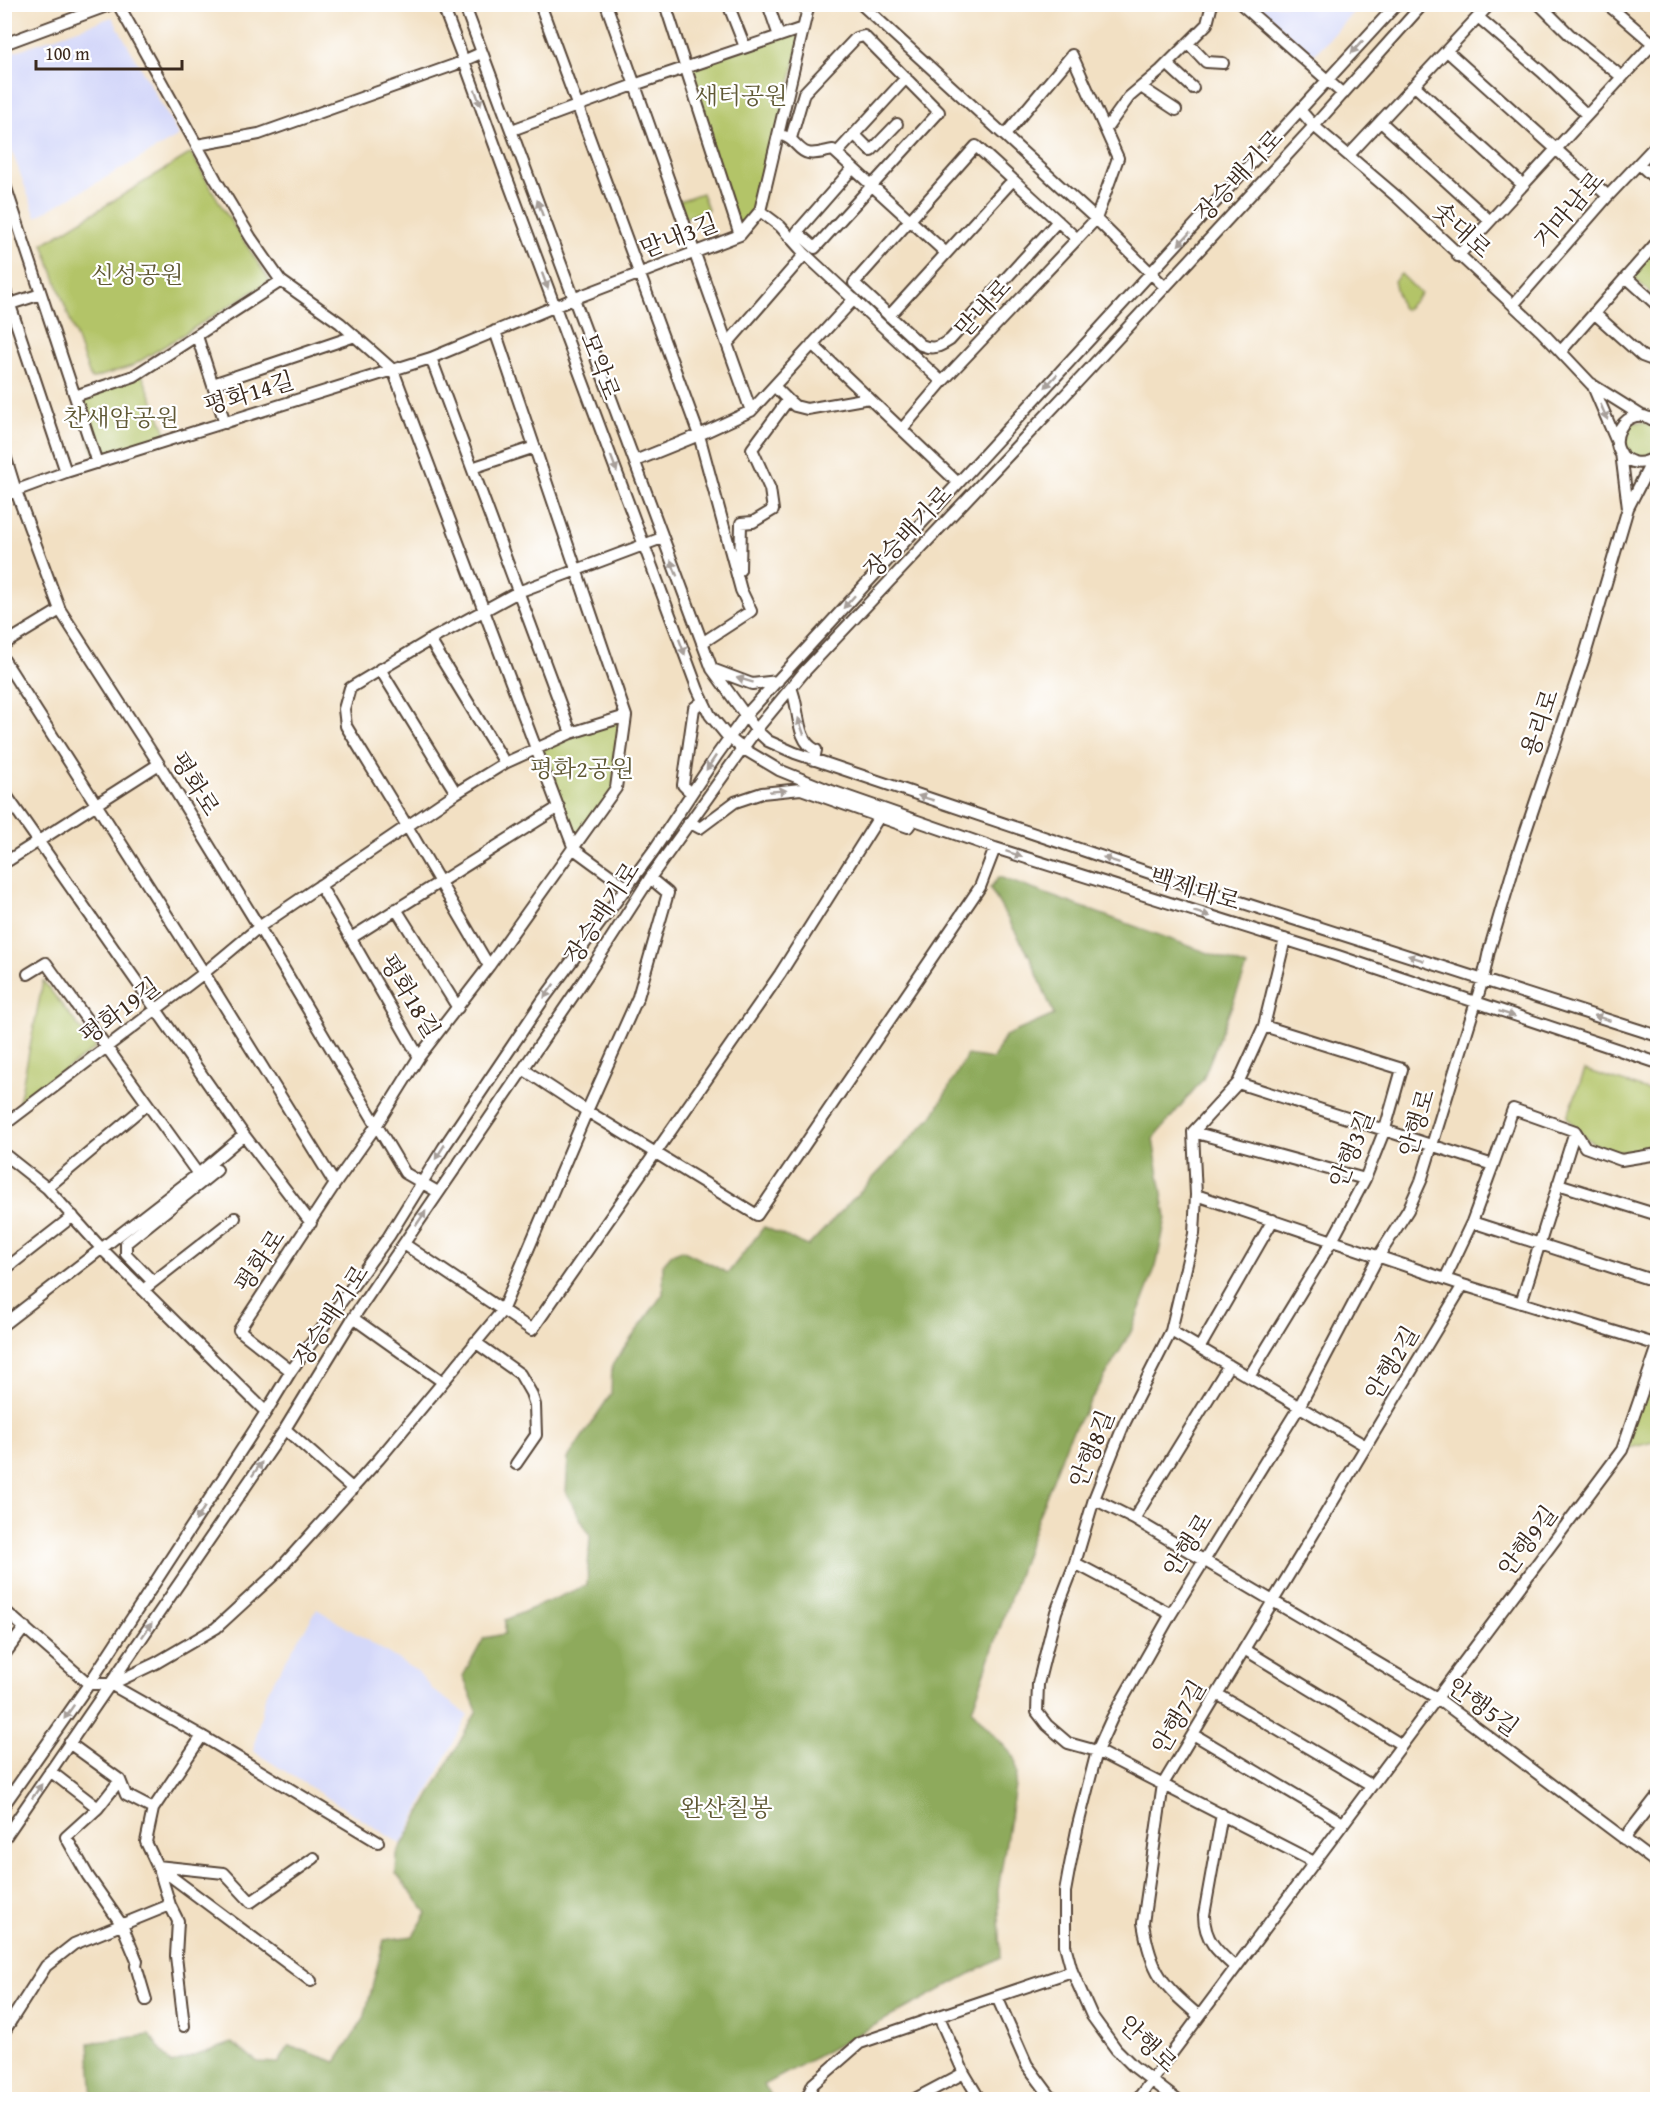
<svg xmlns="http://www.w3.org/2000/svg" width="1662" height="2104" viewBox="0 0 1662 2104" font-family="'Gentium Book Plus','Noto Serif KR',serif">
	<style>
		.built { fill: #d4d8f9 }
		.green { fill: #b3c467; stroke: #777742; stroke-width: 1.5 }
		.forest { fill: #8eaa5c; stroke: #646a3d; stroke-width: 1.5 }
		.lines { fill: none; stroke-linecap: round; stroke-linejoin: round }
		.minor-casing { stroke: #564537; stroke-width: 14 }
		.minor { stroke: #fff; stroke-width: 10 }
		.oneway { fill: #a79f9a }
		.labels { text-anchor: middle; stroke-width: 4.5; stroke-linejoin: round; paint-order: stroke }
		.park-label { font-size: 24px; fill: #5f5834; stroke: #fff }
		.street-label { font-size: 24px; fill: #3b2a1e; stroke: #fff }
	</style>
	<rect width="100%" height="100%" fill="#fff"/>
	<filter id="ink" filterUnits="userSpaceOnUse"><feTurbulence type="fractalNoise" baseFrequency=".0167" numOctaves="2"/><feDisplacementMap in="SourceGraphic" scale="12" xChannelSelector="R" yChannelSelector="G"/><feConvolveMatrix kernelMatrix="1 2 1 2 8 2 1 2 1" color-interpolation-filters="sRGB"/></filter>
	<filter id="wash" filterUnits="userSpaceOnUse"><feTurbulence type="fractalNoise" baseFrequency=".008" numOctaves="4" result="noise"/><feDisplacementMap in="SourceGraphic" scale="24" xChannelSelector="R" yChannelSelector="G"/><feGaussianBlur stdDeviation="1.35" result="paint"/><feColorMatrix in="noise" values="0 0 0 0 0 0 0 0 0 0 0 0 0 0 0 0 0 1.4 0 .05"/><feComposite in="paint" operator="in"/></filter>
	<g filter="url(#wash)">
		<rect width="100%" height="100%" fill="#f2e0c3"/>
		<path class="built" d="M1252,5H1360L1314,55Z
			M112,17L179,136L36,217L5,132V55Z
			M317,1609L418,1672L433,1690L468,1715L401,1844L253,1751L266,1693Z"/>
		<path class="green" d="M803,28L760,211L740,235L685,68Z
			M191,153L225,212L270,281L132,366L91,379L43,244Z
			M702,193L708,210L682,219L676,202Z
			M1657,247V299L1632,276Z
			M1401,274L1421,294L1405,310L1401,307L1394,281Z
			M141,372L169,440L97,463L75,396Z
			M1622 440a18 18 0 1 1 36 0a18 18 0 1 1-36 0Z
			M626,716L616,788L574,849L536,749Z
			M43,981L96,1048L19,1102Z
			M1585,1070L1657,1093V1125L1651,1145C1643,1147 1632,1153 1623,1152C1596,1152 1583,1136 1567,1117Z
			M1657,1346V1441L1622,1450Z"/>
		<path class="forest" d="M999,877L1247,967L1203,1079L1153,1139L1166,1217L1157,1263L1131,1332L1069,1438L1037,1520L972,1710L1015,1758L1017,1774L998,1891L1001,1957L764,2085L772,2099H93L89,2043L150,2035L171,2064L232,2043L258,2062L279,2063L289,2046L336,2062L364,2019L384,1940L413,1936L427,1913L396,1874L397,1854L477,1711L463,1676L484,1638L505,1634V1620L587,1585L590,1536L566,1493L568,1458L611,1394L612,1365L663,1294V1264L672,1254L682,1250L728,1273L764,1227L808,1246L934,1114L967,1055L993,1059L1005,1036L1054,1015L1030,957L990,888Z"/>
	</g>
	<g filter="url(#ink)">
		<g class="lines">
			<defs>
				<path id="minor" d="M118,4L216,180L251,238L281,281L340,323L393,370L574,849L626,887
					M442,4L464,61L502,165L698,690L710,715L728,737L742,748L779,770L826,789L995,848L1338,956L1658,1063
					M464,4L712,669L756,730L768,741L795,753L1156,875L1658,1036
					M540,4L699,435L741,590L751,611L702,643
					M606,4L751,411
					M665,4L740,235
					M728,4L745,47
					M768,4L779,36
					M861,4L1096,219L1165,287
					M1241,4L1343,94
					M1539,4L1570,35L1622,77
					M1607,4L1657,47
					M1478,17L1542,72L1587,115
					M1188,43L1206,62L1223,63
					M4,44L112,4
					M1447,51L1608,196
					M1167,64L1193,88
					M1415,86L1523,185
					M1141,87L1176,110
					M1301,111L1314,126L1396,196L1541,331L1591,384L1642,416
					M1381,122L1490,221
					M1106,129L1129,97L1161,70L1207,24L1212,4
					M512,130L634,85L803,28
					M854,134L871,151L897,124
					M784,136C795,139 798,151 808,153C815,155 826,151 833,150L946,253
					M791,138L804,93L856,38L864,36L939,112L815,248L797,232L853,168
					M197,145L259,134L454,65L481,53
					M837,153L906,78
					M1349,155L1490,4
					M1639,164L1658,181
					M4,182L97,463
					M760,211L780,226L805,254L942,382
					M1058,221L950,340C939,347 933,350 921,345L854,283L976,146C1010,177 1044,208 1077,239
					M1458,256L1658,38
					M1626,277L1658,306
					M4,287L66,472
					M1513,305L1608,196L1658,143
					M4,306L41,294
					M1594,313L1642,356L1658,362
					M889,316L1013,180
					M197,336L225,423
					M727,344L805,254
					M812,344L957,482
					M1561,351L1658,241
					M431,358L571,733
					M213,384L355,336
					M1592,384L1616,440
					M75,396L134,376L281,281
					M788,400L795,406L807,409L869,398
					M902,429L942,382L1096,219L1118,158L1072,55L1005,135
					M4,452L16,491L60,610L159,764L259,927L405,1173L438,1192
					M1621,453L1628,508
					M1655,457C1648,462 1641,464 1633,462C1598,451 1626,395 1658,424
					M635,461L699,435L751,411L854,299
					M472,468L535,447
					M4,495L66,472L431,358L573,299L740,235L760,211L809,4
					M740,570L741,523L753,522L773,510L770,489L752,449L788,400L774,386
					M430,640L505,763
					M4,644L60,610
					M4,660L204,973L335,1184
					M380,669L456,793
					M712,669L752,684L778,681
					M791,688C800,706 795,741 816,750L814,760
					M4,792L244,1135L311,1223
					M691,793L683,785L694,708L703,701
					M689,822L700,828L735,802L762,793L801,789L908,827L913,820
					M4,856L9,860L159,764
					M320,885L419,1057
					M396,909L458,1008
					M351,938L559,807
					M1285,939L1264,1026L1238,1083L1193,1132L1196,1195L1194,1234L1171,1331L1124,1424L1094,1499L1075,1563L1056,1612L1038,1684L1037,1712L1047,1725L1068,1743L1097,1751L1314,1862
					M489,966L407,826L346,726L344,709L350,688L430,640L518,592L662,538
					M28,974L46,963L198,1174
					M523,1069L587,1111L757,1215L980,887L995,848
					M1238,1083L1493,1165L1513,1109L1575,1131L1585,1147L1621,1160L1658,1154
					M4,1125L204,973L259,927L456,793L505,763L571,733L626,716
					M1193,1132L1365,1179
					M4,1154L47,1188L101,1248L266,1412
					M1558,1184L1658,1215
					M47,1188L146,1105
					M1196,1195L1463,1285L1658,1345
					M1472,1222L1658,1282
					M404,1244L532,1330L780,974L879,817
					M4,1270L73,1216
					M1445,1279L1472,1222L1493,1165
					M153,1282L126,1254V1243L217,1170
					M148,1286L235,1218
					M1521,1303L1575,1131
					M353,1318L443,1382
					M4,1324L198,1174L244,1135
					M1171,1331L1366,1446
					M475,1342L520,1374L531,1393L535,1405L536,1435L516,1464
					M1200,1347L1273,1220
					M291,1371L239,1330L335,1184L376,1126L419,1057L489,966L616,788L626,716L495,331
					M1249,1377L1332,1241L1365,1179L1385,1129L1402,1069L1264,1026
					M285,1429L353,1489
					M1094,1499L1134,1519L1437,1698L1658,1864
					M1134,1519L1229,1365
					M1075,1563L1171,1614
					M4,1610L89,1684H110L202,1736L378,1842
					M1244,1649L1402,1745
					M4,1655L25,1627
					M112,1684L156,1663L216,1628L277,1572L379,1459L502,1311L587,1111L638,997L668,893L650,878
					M1217,1694L1371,1785
					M1193,1734L1343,1823
					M69,1743L120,1780L126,1795L153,1809L146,1842L160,1872L170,1905L178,1921L176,1956L184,2026
					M50,1771L98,1808L66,1837L88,1876L122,1925L137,1961L136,1966L146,2000
					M4,1805L89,1684L266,1412L291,1371L389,1236L444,1147L543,1000L654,850L717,755L745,716L1397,4
					M98,1808L120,1780
					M153,1809L202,1736
					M1222,1814L1204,1915C1204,1940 1218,1952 1235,1967
					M4,1839L285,1429L353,1318L588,974L650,878L756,730L804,672L1081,378L1314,126L1423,4
					M1624,1839L1658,1795
					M311,1981L157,1866L224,1873L251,1902L314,1858
					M997,1997L1027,2065L1053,2100
					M4,2014L12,2019L4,2032
					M1199,2016C1162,1984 1151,1973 1143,1923L1163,1784L1463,1285
					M939,2017L964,2073L980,2100
					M12,2019L46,1966L74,1944L170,1905
					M806,2100L813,2084L860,2043L1072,1971
					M913,2100L964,2073
					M1137,2100L1622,1450L1658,1346
					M1177,2100L1133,2066L1116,2049L1092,2016L1072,1971L1065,1945V1892L1069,1870L1078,1825L1097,1751L1112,1718L1171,1614L1299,1407L1378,1257L1408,1210L1421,1181L1483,979L1489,951L1515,863L1584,658L1628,508L1653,459"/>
			</defs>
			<use href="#minor" class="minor-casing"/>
			<use href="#minor" class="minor"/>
		</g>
		<defs><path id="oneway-solid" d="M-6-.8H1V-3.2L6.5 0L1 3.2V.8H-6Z" transform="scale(1.5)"/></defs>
		<g class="oneway">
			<use href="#oneway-solid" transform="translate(1357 47) rotate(133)"/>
			<use href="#oneway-solid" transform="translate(478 98) rotate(70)"/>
			<use href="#oneway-solid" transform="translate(540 208) rotate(-110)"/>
			<use href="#oneway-solid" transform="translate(1184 239) rotate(132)"/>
			<use href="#oneway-solid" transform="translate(545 281) rotate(70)"/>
			<use href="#oneway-solid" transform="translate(1051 381) rotate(133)"/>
			<use href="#oneway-solid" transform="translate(1604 412) rotate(66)"/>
			<use href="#oneway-solid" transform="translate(614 464) rotate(69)"/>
			<use href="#oneway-solid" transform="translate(674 568) rotate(-111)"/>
			<use href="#oneway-solid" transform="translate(849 602) rotate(132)"/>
			<use href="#oneway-solid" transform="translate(682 647) rotate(70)"/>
			<use href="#oneway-solid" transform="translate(745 680) rotate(-163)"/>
			<use href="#oneway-solid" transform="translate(801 726) rotate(-109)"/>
			<use href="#oneway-solid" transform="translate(711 763) rotate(124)"/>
			<use href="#oneway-solid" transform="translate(778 791) rotate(-5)"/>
			<use href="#oneway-solid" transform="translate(926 798) rotate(-163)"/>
			<use href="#oneway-solid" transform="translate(1014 854) rotate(18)"/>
			<use href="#oneway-solid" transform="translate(1111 860) rotate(-161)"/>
			<use href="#oneway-solid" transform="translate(1202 914) rotate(17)"/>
			<use href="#oneway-solid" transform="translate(1416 958) rotate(-162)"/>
			<use href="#oneway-solid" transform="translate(549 991) rotate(126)"/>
			<use href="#oneway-solid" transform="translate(1507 1014) rotate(18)"/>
			<use href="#oneway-solid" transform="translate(1602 1018) rotate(-162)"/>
			<use href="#oneway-solid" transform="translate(440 1152) rotate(123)"/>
			<use href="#oneway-solid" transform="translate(421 1218) rotate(-56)"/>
			<use href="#oneway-solid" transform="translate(257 1469) rotate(-55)"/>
			<use href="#oneway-solid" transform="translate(200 1514) rotate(123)"/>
			<use href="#oneway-solid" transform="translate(147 1630) rotate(-55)"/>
			<use href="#oneway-solid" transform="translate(69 1712) rotate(125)"/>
			<use href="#oneway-solid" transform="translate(37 1791) rotate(-56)"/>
		</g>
	</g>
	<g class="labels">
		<g class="park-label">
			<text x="741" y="104">새터공원</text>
			<text x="137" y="283">신성공원</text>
			<text x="121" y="426">찬새암공원</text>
			<text x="582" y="777">평화2공원</text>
			<text x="726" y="1816">완산칠봉</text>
		</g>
		<g class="street-label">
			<text transform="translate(1239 176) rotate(-47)" y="8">장승배기로</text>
			<text transform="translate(1569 210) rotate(-49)" y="8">거마남로</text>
			<text transform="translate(1462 230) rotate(43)" y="8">솟대로</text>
			<text transform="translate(679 236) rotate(-21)" y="8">맏내3길</text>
			<text transform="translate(983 308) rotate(-47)" y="8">맏내로</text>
			<text transform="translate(600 366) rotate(69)" y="8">모악로</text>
			<text transform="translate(249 393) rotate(-17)" y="8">평화14길</text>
			<text transform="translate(908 532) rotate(-47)" y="8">장승배기로</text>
			<text transform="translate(1540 723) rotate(-71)" y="8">용리로</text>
			<text transform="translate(195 784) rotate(58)" y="8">평화로</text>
			<text transform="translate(1195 889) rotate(17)" y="8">백제대로</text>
			<text transform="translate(602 913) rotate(-57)" y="8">장승배기로</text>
			<text transform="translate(410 996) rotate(59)" y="8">평화18길</text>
			<text transform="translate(120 1011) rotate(-37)" y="8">평화19길</text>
			<text transform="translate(1417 1123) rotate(-73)" y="8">안행로</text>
			<text transform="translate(1352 1149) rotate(-68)" y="8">안행3길</text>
			<text transform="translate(260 1261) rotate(-56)" y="8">평화로</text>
			<text transform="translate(331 1316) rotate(-57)" y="8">장승배기로</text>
			<text transform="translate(1392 1363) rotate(-59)" y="8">안행2길</text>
			<text transform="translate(1092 1449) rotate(-68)" y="8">안행8길</text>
			<text transform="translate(1528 1541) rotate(-53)" y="8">안행9길</text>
			<text transform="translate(1188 1545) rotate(-58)" y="8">안행로</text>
			<text transform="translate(1483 1707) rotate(36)" y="8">안행5길</text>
			<text transform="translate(1179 1717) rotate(-59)" y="8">안행7길</text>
			<text transform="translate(1148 2044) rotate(44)" y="8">안행로</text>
		</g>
	</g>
	<rect width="1662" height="2104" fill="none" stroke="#fff" stroke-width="24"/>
	<path d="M36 60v9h146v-9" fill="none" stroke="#3b2a1e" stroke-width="3"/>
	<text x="45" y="60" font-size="18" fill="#3b2a1e" stroke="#ffffff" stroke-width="4.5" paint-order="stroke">100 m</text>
</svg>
